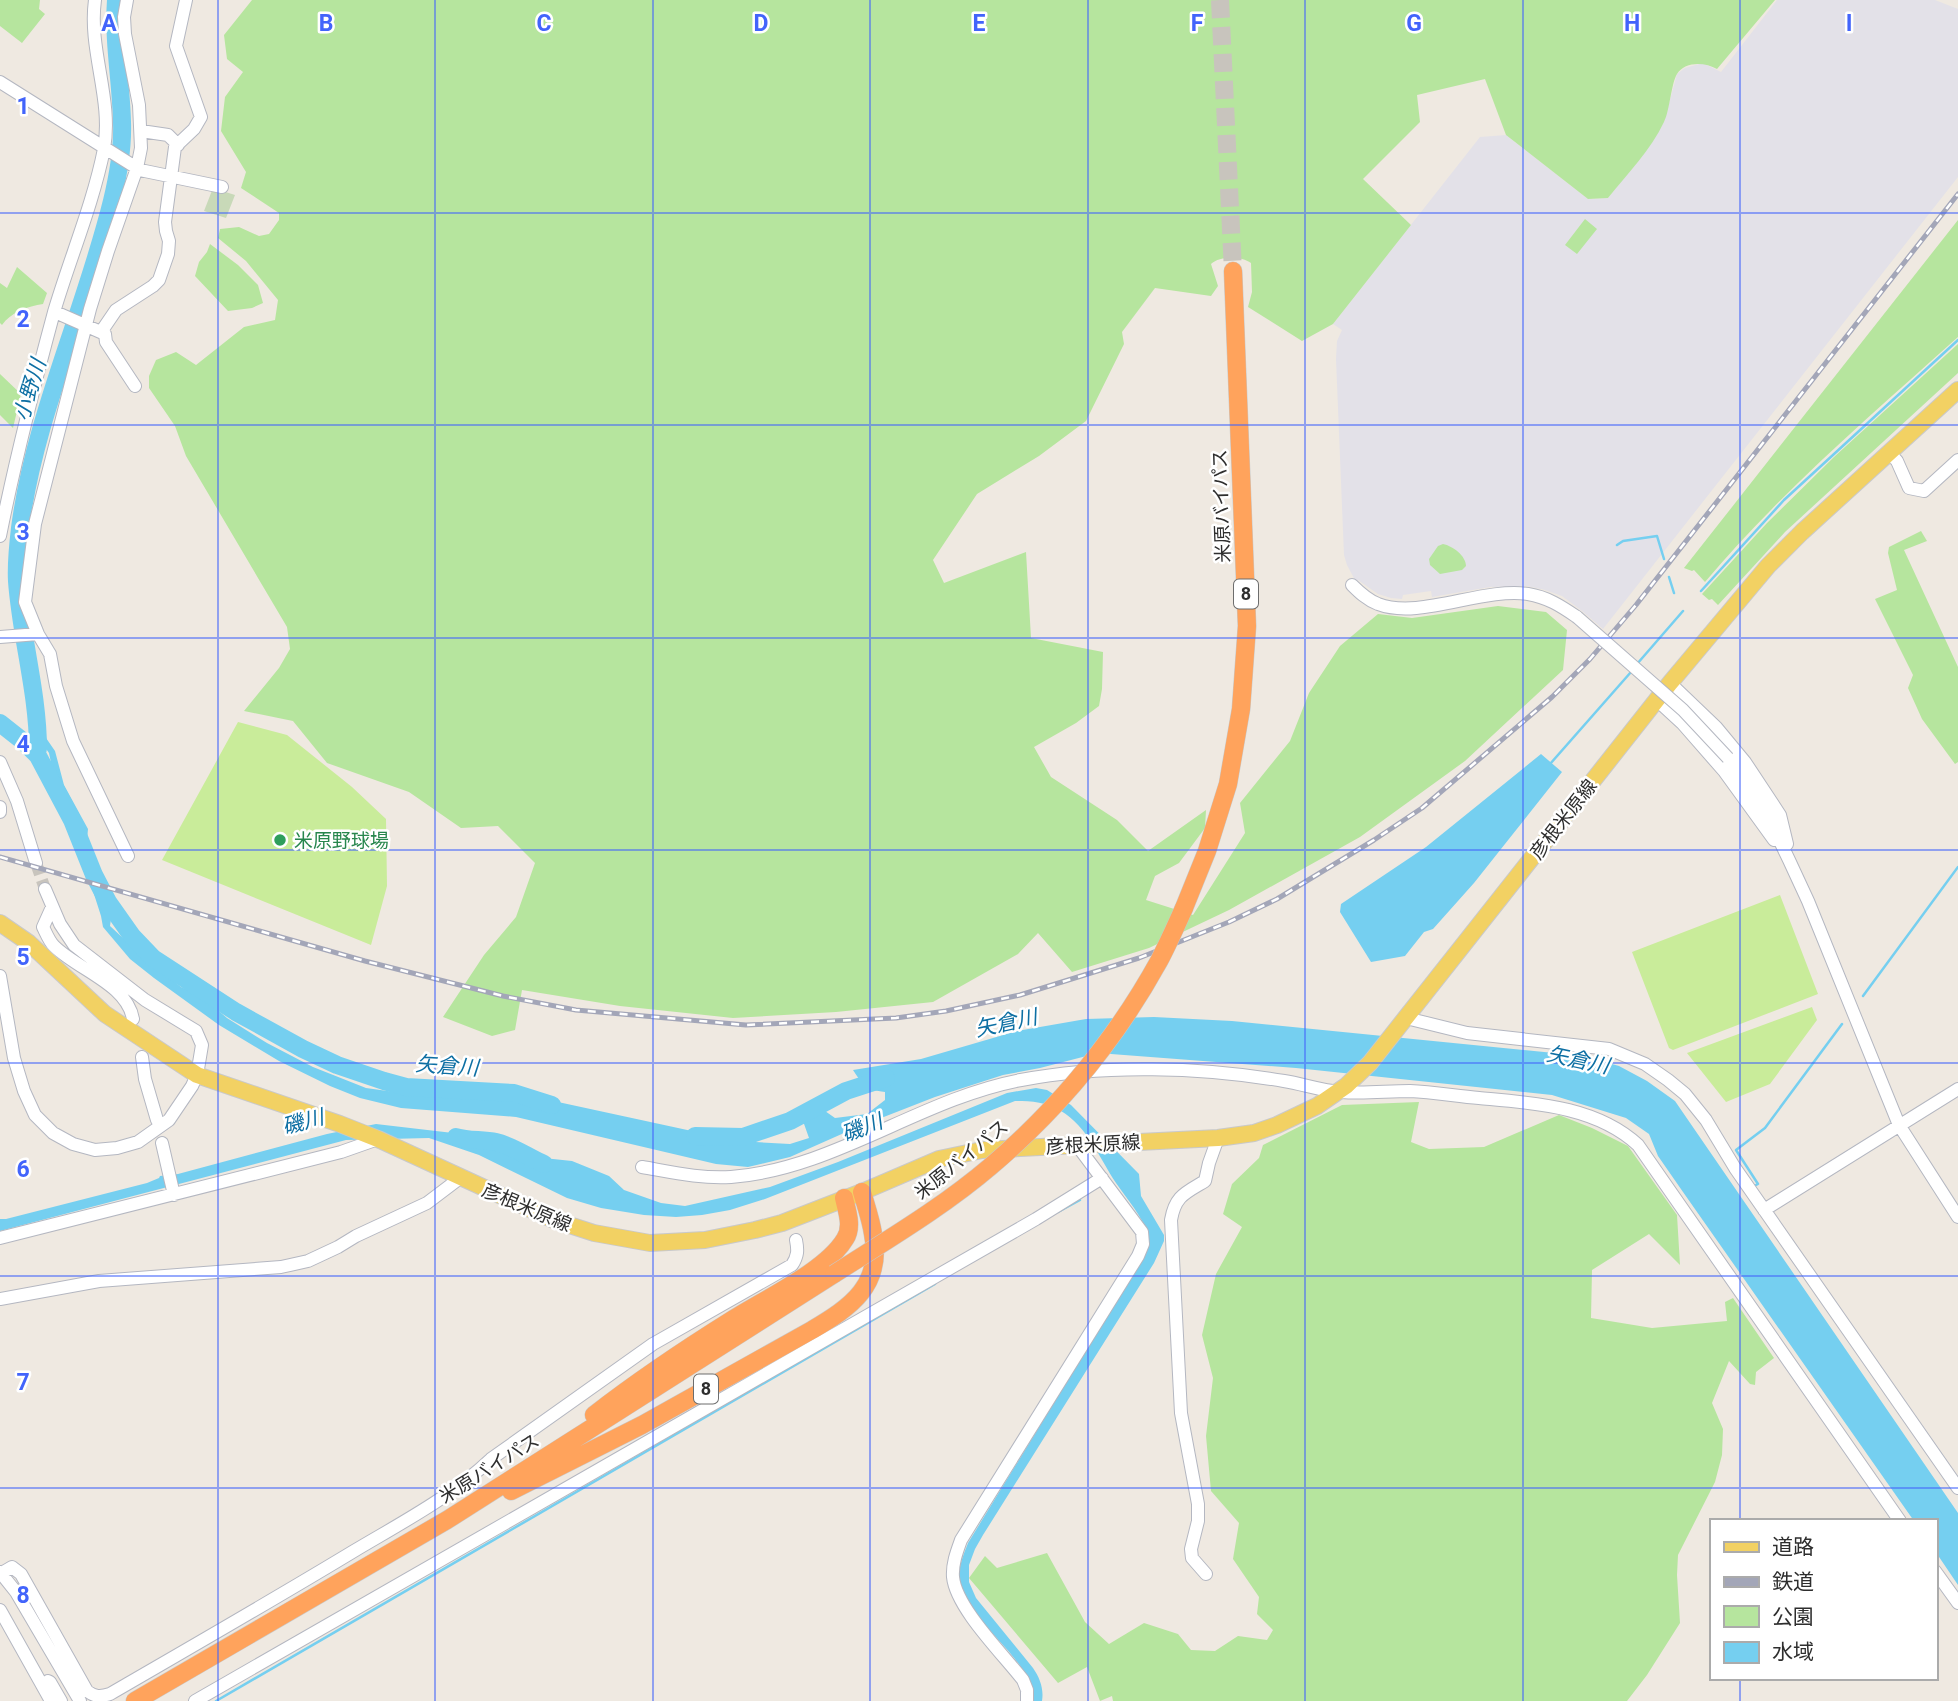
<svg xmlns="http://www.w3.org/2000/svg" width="1958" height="1701" viewBox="0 0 1958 1701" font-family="Roboto,'Noto Sans JP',sans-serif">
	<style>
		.industrial { fill: #e3e1e8 }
		.green { fill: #b6e59e }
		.cemetery { fill: #c8d9b8 }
		.pitch { fill: #c9ec9a }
		.water { fill: #75cff0 }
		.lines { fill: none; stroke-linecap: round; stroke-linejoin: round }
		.stream { stroke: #75cff0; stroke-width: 2.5 }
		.river { stroke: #75cff0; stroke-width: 18 }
		.minor-tunnel { stroke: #c8c4bd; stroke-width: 12; stroke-dasharray: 12 6; stroke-linecap: butt }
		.highway-tunnel { stroke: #c8c4bd; stroke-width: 18; stroke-dasharray: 18 9; stroke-linecap: butt }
		.minor-casing { stroke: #b4b7c1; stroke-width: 14 }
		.major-casing { stroke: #c9c9c9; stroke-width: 18 }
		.highway-casing { stroke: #c9c9c9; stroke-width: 19 }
		.minor { stroke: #fff; stroke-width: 12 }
		.major { stroke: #f2d163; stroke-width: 16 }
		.highway { stroke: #ffa35c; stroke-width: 18 }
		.rail-casing { stroke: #a3a6b8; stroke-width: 5 }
		.rail { stroke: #fff; stroke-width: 2.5; stroke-dasharray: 8; stroke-linecap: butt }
		.minor-bridge-casing { stroke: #b4b7c1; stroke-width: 14; stroke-linecap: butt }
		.highway-bridge-casing { stroke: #c9c9c9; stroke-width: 19; stroke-linecap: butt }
		.minor-bridge { stroke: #fff; stroke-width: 12 }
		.highway-bridge { stroke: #ffa35c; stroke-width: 18 }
		.grid { fill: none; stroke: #4264fb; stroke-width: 2; stroke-opacity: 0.55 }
		.leisure-dot { fill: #2e9e5b; stroke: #fff; stroke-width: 2.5 }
		.labels { text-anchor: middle; stroke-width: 5; stroke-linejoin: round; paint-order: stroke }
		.shield { fill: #fff; stroke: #6d6d6d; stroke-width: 2 }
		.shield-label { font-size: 18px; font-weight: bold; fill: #2e2e2e }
		.street-label { font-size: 19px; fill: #2e2e2e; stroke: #fff }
		.leisure-label { font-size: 19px; fill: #27864d; stroke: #fff; text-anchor: start }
		.water-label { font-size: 21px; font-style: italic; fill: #0d6fa3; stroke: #fff }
		.grid-label { font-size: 23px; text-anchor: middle; font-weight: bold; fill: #4264fb; stroke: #fff; stroke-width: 5; stroke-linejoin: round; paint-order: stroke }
	</style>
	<rect width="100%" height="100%" fill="#efe9e1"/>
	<path class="industrial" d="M1777,0H1935L1958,9V177L1603,629L1582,611L1562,596L1545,590L1527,586L1490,587L1432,597L1431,591L1403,595L1402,599L1391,598L1378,594L1358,580L1356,582L1347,565L1344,555L1336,359L1337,341L1342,330L1333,324L1480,137L1506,135L1588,199L1608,198L1649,146L1664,122L1677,74L1685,68L1703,63L1721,72Z"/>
	<path class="green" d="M0,0H40L39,9L45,14L22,43L0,26Z
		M252,0H1775L1717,69C1705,62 1685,61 1677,74C1671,84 1670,110 1664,122C1651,150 1627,174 1608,198L1588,199L1506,135L1485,79L1417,95L1420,122L1363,179L1411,225L1333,324L1302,341L1248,307L1252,292L1251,263C1241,256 1220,256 1211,264L1218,286L1211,296L1155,288L1122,332L1124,344L1086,421L1039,456L977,494L933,560L944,583L1026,552L1031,638L1103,652L1102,689L1099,706L1076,723L1034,747L1051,777L1117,820L1148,851L1206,810L1205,828L1179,863L1155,876L1146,900L1193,915L1245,833L1240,803L1290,741L1309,693L1340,646L1378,614L1412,618L1498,606L1546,612L1567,630L1563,670L1465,761L1360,837L1229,910L1149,948L1072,972L1038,933L1018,954L933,1002L836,1012L733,1018L620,1006L522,990L515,1030L492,1036L443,1017L484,955L516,917L535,863L498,826L461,828L409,792L327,763L293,721L244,711L279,668L290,649L287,627L186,456L175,426L149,388V376L156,360L176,352L196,365L244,327L275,320L278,300L246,261L218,238L220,229L239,227L259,236L269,234L279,220V213L241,188L246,172L221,131L225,97L243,72L227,59L224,35Z
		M1585,219L1597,229L1577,254L1565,245Z
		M1958,220V337C1871,415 1781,492 1705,582L1694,570L1692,571L1684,568Z
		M210,244L238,265L258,285L263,303L252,308L228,311L195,276L199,262L207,252Z
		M17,267L47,293L43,304C28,306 10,313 2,325L0,323V283L7,288Z
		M1958,344V373L1785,532L1718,605L1712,599L1709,600L1702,594L1767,523L1834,457Z
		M0,374L21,394L13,428L0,415Z
		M1921,531L1927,541L1904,550L1958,667V762L1955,764L1922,719L1908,688L1913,675L1875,599L1897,590L1888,553L1889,547Z
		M1443,544C1453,546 1466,556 1466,566L1462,570L1440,574L1430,565L1429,559L1438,546Z
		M1419,1102L1411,1142L1429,1149L1484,1147L1559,1115L1592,1128L1628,1146L1677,1215L1680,1265L1649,1234L1592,1270L1591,1318L1652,1328L1727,1321L1725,1302L1733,1298L1774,1358L1756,1372L1755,1385L1750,1384L1729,1361L1712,1403L1723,1429L1722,1455L1715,1482L1678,1555L1677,1575L1680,1623L1647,1675L1627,1701H1113L1112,1696L1100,1701L1087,1667L1058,1683L969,1578L985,1556L997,1568L1047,1553L1085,1622L1109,1644L1144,1623L1178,1634L1191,1650L1215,1651L1238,1636L1267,1640L1273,1630L1257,1614L1259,1597L1233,1559L1239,1523L1211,1491L1206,1436L1213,1378L1202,1335L1216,1274L1242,1227L1223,1214L1232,1184L1259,1158L1263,1145L1342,1105Z"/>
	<path class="cemetery" d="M213,188L235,195L226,218L204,211Z"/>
	<path class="pitch" d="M238,722L287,735L352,787L386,819L387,886L371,945L162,860Z
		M1780,895L1818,994L1673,1050L1669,1048L1632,952Z
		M1812,1007L1817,1020L1770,1084L1726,1102L1687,1053Z"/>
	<path class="water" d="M35,722L55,751L64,785L88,829L87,840L93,853L92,865L112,912L110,926L137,951L181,987L200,995L227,1018L267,1043L313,1067L366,1088L416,1095H502L558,1102L738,1141L790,1144L809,1138L803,1121L808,1104L819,1102L825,1111L835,1118L867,1114L885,1100V1092C866,1090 863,1085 853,1070L921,1059L1017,1031L1086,1019L1154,1017L1232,1021L1584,1056L1619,1066L1647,1081L1675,1101L1958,1513V1585L1935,1551V1521H1914L1683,1192L1658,1156L1649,1134L1626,1118L1552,1095L1296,1068L1111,1054L1102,1052L1040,1068L1003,1075L935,1097L853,1129L790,1157L748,1167L716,1164L516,1117L401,1108L360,1098L330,1086L279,1061L219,1025L154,978L130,959L103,927L101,916L77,841V827L56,787L49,753L32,729Z
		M1541,754L1562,772L1474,883L1433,929L1424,932L1405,956L1371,962L1340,912L1341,904L1426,847Z
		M1036,1088L1047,1090L1071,1105L1139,1174L1141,1196L1164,1235V1241L1154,1263L983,1535L975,1549L969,1565V1582L976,1598L1033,1668C1040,1678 1044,1689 1042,1701H1033C1033,1659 973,1627 960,1586C956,1572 963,1556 968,1543L1145,1254C1148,1247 1150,1241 1148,1234C1142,1216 1127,1199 1116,1183C1100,1159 1087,1126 1061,1111C1047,1102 1031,1101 1015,1101L765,1199L730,1210L702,1215L676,1217L644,1215L601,1208L567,1198L479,1155L429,1138L346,1140L0,1231V1219H6L147,1183L159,1178L160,1176L178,1174L327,1134L376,1124L453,1133L534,1157L572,1161L609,1176L624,1190L661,1203L685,1206L770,1187L838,1162L1007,1093Z"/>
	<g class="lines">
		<path class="stream" d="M1617,545L1623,541L1657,536L1664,559
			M1669,577L1674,593
			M1701,591L1784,500L1958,340
			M1637,664L1683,611
			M1550,764L1631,672
			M1863,996L1958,867
			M1756,1185L1758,1184L1736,1150L1765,1128L1842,1024
			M1058,1212L1080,1200
			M216,1701L935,1284"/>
		<path class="river" d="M0,723L24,742L38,756L72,820L94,875L108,902L132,936L153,958L236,1012L303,1049L337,1065L384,1081L406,1087L514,1093L552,1105
			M38,749C38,693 21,637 17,581C16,564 18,545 20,528C35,415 85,311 112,201C118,176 123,148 122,122C121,81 113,41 116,0
			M695,1136L743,1137L790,1121L846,1091L886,1078
			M456,1137C469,1141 483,1139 496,1142C513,1146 528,1157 544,1164"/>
		<path class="minor-tunnel" d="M36,863L45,889"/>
		<path class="highway-tunnel" d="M1220,0L1233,271"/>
		<defs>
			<path id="minor" d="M127,0L124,17L125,34L139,105L141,148L137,168L108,251L90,309L35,524L25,602L38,634L50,654L56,686L73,741L128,856
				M0,82L140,170L222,187
				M141,131L168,135L178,145
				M55,312L105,334L106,342L135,386
				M101,332L116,310L153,286L159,280L168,254L169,241L166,231L165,222L175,147L194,129L201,117L176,46L186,0
				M1889,452L1897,461L1909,488L1924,491L1958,460
				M0,536C15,461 34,386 54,312C70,258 93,204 104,149C113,99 88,50 95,0
				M1352,585C1359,592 1367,600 1378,604C1419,620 1483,587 1528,594C1547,597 1561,606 1577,617
				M0,637L38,634
				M1670,683L1716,727L1745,762L1780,815L1787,844
				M1657,700L1682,723L1724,771L1774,840
				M1728,758L1767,814L1789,860L1808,901L1899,1125L1958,1217
				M0,762L17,801L36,863
				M0,807V812
				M52,907L43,927C46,933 49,941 54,946C78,970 127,984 133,1019
				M0,976L14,1058L24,1091L35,1115L53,1133L73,1144L95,1150L117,1148L138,1142L169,1120L192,1086L197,1075L202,1045L196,1031L145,1000L74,945L60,924L45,889
				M1406,1018L1467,1033L1609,1049L1645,1064L1668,1080L1685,1094L1706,1120L1735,1168L1958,1488
				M142,1057L145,1079L157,1120
				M162,1143L174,1195
				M642,1167C671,1172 701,1179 731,1177C834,1169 920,1099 1021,1080C1104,1064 1201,1067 1284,1081C1303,1084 1322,1091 1341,1092C1364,1094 1387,1091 1410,1091C1433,1092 1456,1096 1479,1098C1533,1103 1596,1106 1638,1145L1900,1521
				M1764,1210L1958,1089
				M0,1238L341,1152L378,1139
				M0,1299L99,1281L281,1267L308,1261L338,1247L356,1236L427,1203L460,1178
				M1935,1571L1958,1603
				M0,1572L16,1592L80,1701
				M0,1574L12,1567L21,1574L87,1691C95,1697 100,1697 110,1694C191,1647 273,1600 354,1551C401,1523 451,1497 491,1459L653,1344L792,1265C798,1256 798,1250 796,1240
				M1206,1574L1192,1558L1191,1549L1198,1521V1504L1181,1413L1171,1220C1175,1196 1185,1193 1205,1181L1209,1163L1218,1138
				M0,1610L51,1701
				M48,1681L50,1682L61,1701
				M195,1701L1036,1219L1102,1178
				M1027,1701V1690L1023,1680C1003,1654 956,1608 953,1577C952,1564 957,1551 961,1540L1138,1256L1143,1244L1142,1232L1076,1144"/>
			<path id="major" d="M0,923L29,943L105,1014L197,1075L340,1124L378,1139L554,1220L594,1233L650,1243L705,1240L755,1230L782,1223L862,1192L939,1159L982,1150L1218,1138L1254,1133L1277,1125L1317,1106L1346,1086L1370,1063L1670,683L1768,566L1802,532L1958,390"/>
			<path id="highway" d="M1184,908L1207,851L1228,784L1241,709L1247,626L1233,271
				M594,1415C638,1381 684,1350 732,1320C763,1300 826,1271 845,1239C853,1227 847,1211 844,1198
				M511,1491L642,1425L812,1330C851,1307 883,1285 873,1234C871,1220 866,1206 862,1192
				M135,1701L447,1520L834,1274"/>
		</defs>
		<use href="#minor" class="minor-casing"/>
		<use href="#major" class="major-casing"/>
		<use href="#highway" class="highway-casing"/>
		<use href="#minor" class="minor"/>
		<use href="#major" class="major"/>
		<use href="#highway" class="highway"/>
		<defs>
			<path id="rail" d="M0,857L365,961L503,996L576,1010L746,1025L896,1018L946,1011L1020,995L1139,958L1229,922L1277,899L1374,840L1422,808L1552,697L1590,659L1636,605L1958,194"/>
		</defs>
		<use href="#rail" class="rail-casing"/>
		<use href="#rail" class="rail"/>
		<defs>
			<path id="minor-bridge" d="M1577,617L1683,710L1728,758"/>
			<path id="highway-bridge" d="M834,1274C887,1240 943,1207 991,1166C1059,1108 1116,1039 1159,961C1168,944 1176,926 1184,908"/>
		</defs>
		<use href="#minor-bridge" class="minor-bridge-casing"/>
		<use href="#highway-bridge" class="highway-bridge-casing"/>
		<use href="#minor-bridge" class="minor-bridge"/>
		<use href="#highway-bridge" class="highway-bridge"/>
	</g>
	<path class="grid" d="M218,0V1701M435,0V1701M653,0V1701M870,0V1701M1088,0V1701M1305,0V1701M1523,0V1701M1740,0V1521M0,213H1958M0,425H1958M0,638H1958M0,850H1958M0,1063H1958M0,1276H1958M0,1488H1958M1740,1678V1701"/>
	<circle class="leisure-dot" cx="280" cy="840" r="7"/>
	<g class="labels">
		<g class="shield">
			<rect x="1234" y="579.5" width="24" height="29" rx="5"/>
			<rect x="694" y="1374.5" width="24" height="29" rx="5"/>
		</g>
		<g class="shield-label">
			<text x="1246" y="600">8</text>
			<text x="706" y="1395">8</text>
		</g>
		<g class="street-label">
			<text transform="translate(1221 506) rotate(-92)" y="7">米原バイパス</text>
			<text transform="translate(1563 819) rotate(-52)" y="7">彦根米原線</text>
			<text transform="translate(1093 1144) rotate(-3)" y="7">彦根米原線</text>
			<text transform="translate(961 1159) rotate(-39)" y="7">米原バイパス</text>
			<text transform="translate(527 1207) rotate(23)" y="7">彦根米原線</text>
			<text transform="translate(489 1468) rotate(-32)" y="7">米原バイパス</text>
		</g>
		<g class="leisure-label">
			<text x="294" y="847">米原野球場</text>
		</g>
		<g class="water-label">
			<text transform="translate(30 390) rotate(-73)" y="7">小野川</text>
			<text transform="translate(1006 1023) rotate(-12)" y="7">矢倉川</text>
			<text transform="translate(1578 1060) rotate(12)" y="7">矢倉川</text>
			<text transform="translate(447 1066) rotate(4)" y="7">矢倉川</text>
			<text transform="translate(303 1122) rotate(-15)" y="7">磯川</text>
			<text transform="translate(862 1128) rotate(-21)" y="7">磯川</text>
		</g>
	</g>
	<g class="grid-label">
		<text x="109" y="31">A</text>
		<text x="326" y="31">B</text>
		<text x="544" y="31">C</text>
		<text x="761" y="31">D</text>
		<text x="979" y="31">E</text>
		<text x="1197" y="31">F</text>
		<text x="1414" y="31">G</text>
		<text x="1632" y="31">H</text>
		<text x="1849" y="31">I</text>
		<text x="23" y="114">1</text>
		<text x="23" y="327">2</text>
		<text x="23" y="540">3</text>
		<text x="23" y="752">4</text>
		<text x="23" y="965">5</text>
		<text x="23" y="1177">6</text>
		<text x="23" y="1390">7</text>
		<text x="23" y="1603">8</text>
	</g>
	<rect x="1710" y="1519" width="228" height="161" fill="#ffffff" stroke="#ababab" stroke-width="2"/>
	<rect x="1724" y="1542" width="35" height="10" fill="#f2d163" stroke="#ababab" stroke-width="2"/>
	<text x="1772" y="1554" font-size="21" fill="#2e2e2e">道路</text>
	<rect x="1724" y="1577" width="35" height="10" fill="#a3a6b8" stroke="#ababab" stroke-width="2"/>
	<text x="1772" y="1589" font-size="21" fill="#2e2e2e">鉄道</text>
	<rect x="1724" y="1606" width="35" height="21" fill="#b6e59e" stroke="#ababab" stroke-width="2"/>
	<text x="1772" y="1624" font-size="21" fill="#2e2e2e">公園</text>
	<rect x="1724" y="1642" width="35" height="21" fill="#75cff0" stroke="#ababab" stroke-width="2"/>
	<text x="1772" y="1659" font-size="21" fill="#2e2e2e">水域</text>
</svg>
